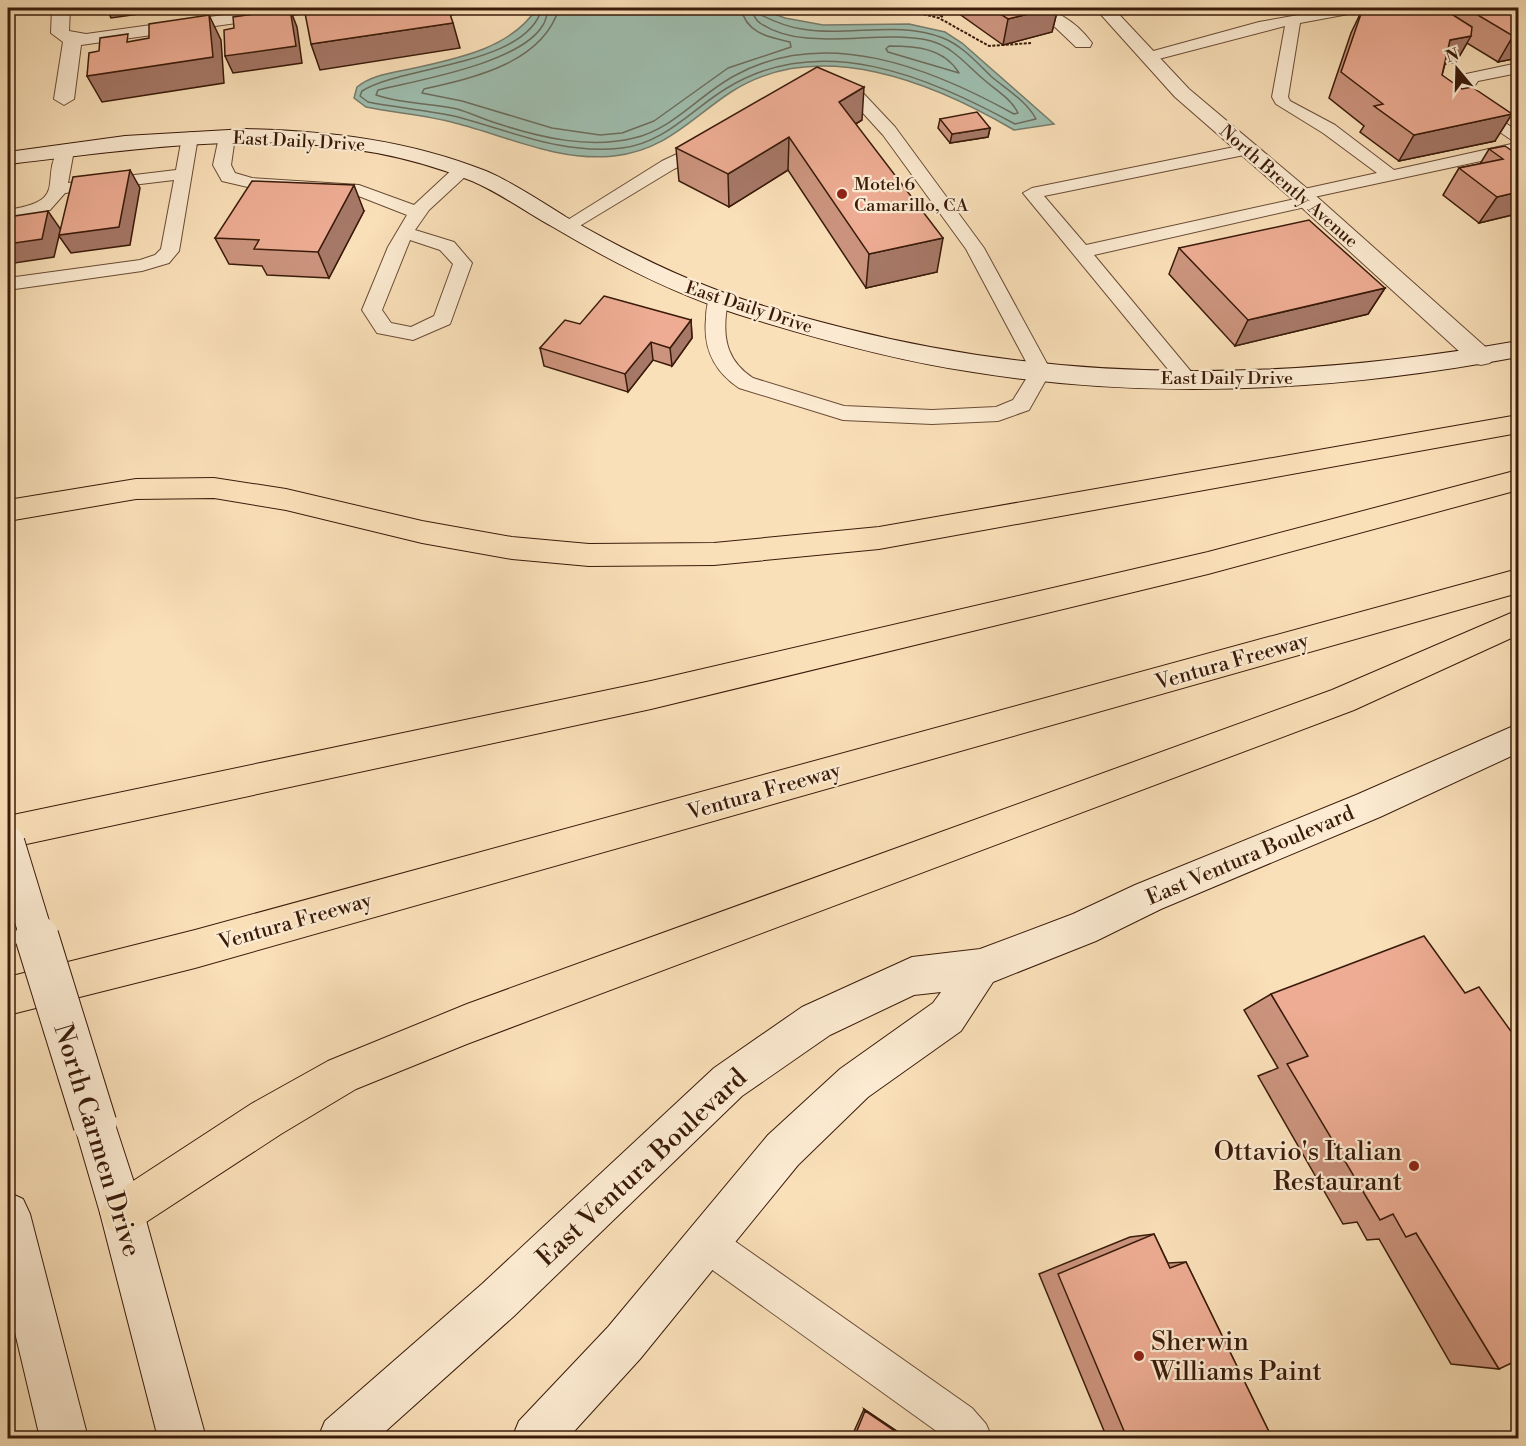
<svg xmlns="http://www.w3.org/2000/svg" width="1526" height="1446" viewBox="0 0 1526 1446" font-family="'Libre Bodoni',serif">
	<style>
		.water { fill: #9ebdae; stroke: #767c6c; stroke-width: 1.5 }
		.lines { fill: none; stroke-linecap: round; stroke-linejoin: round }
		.shore { stroke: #6c6c5c; stroke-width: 1.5 }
		.service-casing { stroke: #6a4c36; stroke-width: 2 }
		.minor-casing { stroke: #6a4c36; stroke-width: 2 }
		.secondary-casing { stroke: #3a1b0a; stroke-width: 2 }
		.motorway-casing { stroke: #3a1b0a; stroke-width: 2 }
		.path { stroke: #3a1b0a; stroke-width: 2; stroke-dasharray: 3 1.5; stroke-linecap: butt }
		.service { fill: #fcebd2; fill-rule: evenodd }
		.minor { fill: #fcebd2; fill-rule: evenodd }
		.secondary { fill: #fcebd2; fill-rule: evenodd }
		.motorway { fill: #fae0b9; fill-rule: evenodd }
		.secondary-bridge-far1-casing { stroke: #3a1b0a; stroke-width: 35; stroke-linecap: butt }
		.secondary-bridge-casing { stroke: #3a1b0a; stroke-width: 45; stroke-linecap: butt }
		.secondary-bridge-far1 { stroke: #fcebd2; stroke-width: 33 }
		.secondary-bridge { stroke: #fcebd2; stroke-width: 43 }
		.wall { fill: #cc947e; stroke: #3a1b0a; stroke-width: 1.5 }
		.shaded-wall { fill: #a67867; stroke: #3a1b0a; stroke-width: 1.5 }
		.building { fill: #edac93; stroke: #3a1b0a; stroke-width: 1.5 }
		.poi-dot { fill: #8f2418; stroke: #fcebd2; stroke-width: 2 }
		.labels { text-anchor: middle; stroke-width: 4.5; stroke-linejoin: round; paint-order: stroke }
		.far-street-label { font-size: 18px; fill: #3a1b0a; stroke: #fcebd2 }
		.far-poi-label { font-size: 18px; fill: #3a1b0a; stroke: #fcebd2; text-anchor: start }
		.street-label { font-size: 21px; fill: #3a1b0a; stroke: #fcebd2 }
		.near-street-label { font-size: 26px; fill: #3a1b0a; stroke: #fcebd2 }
		.near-poi-label { font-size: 26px; fill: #3a1b0a; stroke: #fcebd2; text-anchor: end }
	</style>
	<rect width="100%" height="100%" fill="#fae0b9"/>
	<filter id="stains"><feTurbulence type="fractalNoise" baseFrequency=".00333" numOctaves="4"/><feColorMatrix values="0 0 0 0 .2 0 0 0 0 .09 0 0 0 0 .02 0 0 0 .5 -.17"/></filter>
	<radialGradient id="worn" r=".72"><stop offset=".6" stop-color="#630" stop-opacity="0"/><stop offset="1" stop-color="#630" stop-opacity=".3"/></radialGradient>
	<path class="water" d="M537,8H758L785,18L823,25L909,24L945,32L962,43L1054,124L1014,130C934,83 819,35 731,92C690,119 666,150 614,156C558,162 507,136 455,123C426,115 395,113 366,107L354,98L357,87C372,75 391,73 410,69C455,59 511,49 537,8Z"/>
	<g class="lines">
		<path class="shore" d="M542,8C527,66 403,65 362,91L360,96L368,102C398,108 428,110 458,117C513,132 564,155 622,148C665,143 692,109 727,88C821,30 928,77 1015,124L1036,119C1027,102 1008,90 993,78C978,64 963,46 943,38C898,20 849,37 802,29C786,27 773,21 759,14L758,8
			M549,8C547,13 546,21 543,25C521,63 419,80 378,90L376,95C402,104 430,103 457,109C471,113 485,120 499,124C542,138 590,149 634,138C673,129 699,95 734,76C825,25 931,68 1014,114L1018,113C1011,98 994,89 982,78C967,65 951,46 931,41C880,28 805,54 760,23C755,20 753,13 750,8
			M559,8C543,63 473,78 424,89L422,93L462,101L552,128L600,135L622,133L654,121L728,68L791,47L790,42C768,37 746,33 741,8
			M889,46C916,46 944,48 959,73L888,52L886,49Z"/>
		<defs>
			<path id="service" d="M1338,8H1366L1359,12L1300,23L1288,97L1290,101L1335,125L1394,170L1516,143L1460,105L1454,93L1466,74L1518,63V73L1478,81L1470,93L1473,99L1518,132V153L1314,197L1317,201L1314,205L1094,255L1198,380L1195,385H1181L1023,193L1032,188L1249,144L1257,149L1249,154L1044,196L1086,245L1295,199L1292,195L1295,191L1377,173L1323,133L1276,104L1272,97L1285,26L1151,61L1143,56L1146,53L1259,22Z
				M831,90L863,93L895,127L984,248L1051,371L1029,410L998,421L932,424L843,420L739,388C714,371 703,349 706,319C706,311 707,302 711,296H725C729,302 727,307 726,314C723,342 729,362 753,378L844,406L932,410L996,407L1013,400L1031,371L966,249L883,135L852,101L825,98L823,95Z
				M190,132L198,137L179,251L169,263L142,271L8,290V278L140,260L155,255L161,249L174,180L65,193L50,210L8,220V210C71,200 38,182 60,146L66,145L74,150L68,183L176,170L182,137Z
				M227,132L235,137L231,165L235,173L252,178L359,185L414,205L456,166H468L471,170L468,174L429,210L415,230L454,242L472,263L450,324L413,340L377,333L362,310L388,247L407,215L356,195L252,188L222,181L213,165L219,137ZM410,240L440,250L453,264L434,316L411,327L391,323L382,310Z
				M709,139L715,140L717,144L715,148L674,169L573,230L567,231L558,226L662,161Z
				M706,1225L719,1230L972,1408L986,1424L992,1438H946L693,1256L688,1243L693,1230Z"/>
			<path id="minor" d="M52,8H70L69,31L86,34L274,8H316L307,13L81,45L74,99L64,105L54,99L63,42L51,33Z
				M1027,8C1052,5 1077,22 1092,43L1090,47H1076L1055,27Z
				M1095,8H1113L1189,89L1316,196L1490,351L1494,357L1490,363L1481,365L1472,363L1300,206L1175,97Z"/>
			<path id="secondary" d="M246,129C328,131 408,140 486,171C514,183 540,201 566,217C612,243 659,268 709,287C754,305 801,317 848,329C1069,385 1295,381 1518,341V357C1338,391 1155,401 973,372C893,360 814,338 737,314C672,293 612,262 553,227C526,212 500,193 472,181C322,119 162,146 8,164V152L125,136Z
				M1518,724V753L1380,817L1161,909L1096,941L993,982L961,1031L868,1097L798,1165L640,1359L568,1438H512L519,1421L608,1327L768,1135L840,1069L933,1003L941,992L914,995L830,1035L742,1096L514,1316L378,1438H318L325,1421L482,1284L714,1068L802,1007L912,957L980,949L1073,914L1135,885L1356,795Z
				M95,1103L110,1109L144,1213L206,1438H158L100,1213L74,1124L80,1109Z
				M8,1192L23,1199L30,1214L88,1438H40L8,1303Z"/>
			<path id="motorway" d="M1518,415V433L879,549L714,565L589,566L512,559L422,543L286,510L214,498L136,499L8,521V500L136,479L214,478L286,489L422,521L512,537L589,544L714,543L879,527Z
				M1518,470V490L1208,574L651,709L8,848V816L651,681L1208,552Z
				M1518,569V593L195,968L8,1015V977L195,930Z
				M1518,610V635L1354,710L467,1044L356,1089L281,1134L137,1228L122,1235L107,1228L100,1213L107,1198L251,1104L328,1061L467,1004L1332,690Z"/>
		</defs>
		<use href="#service" class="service-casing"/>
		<use href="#minor" class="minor-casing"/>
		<use href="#secondary" class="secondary-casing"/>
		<use href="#motorway" class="motorway-casing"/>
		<path class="path" d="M763,8L815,14L856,8L902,9L939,18L989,46L1031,43
			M929,8L944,18"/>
		<use href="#service" class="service"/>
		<use href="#minor" class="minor"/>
		<use href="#secondary" class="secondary"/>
		<use href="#motorway" class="motorway"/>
		<defs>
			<path id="secondary-bridge-far1" d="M8,843L37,938"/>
			<path id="secondary-bridge" d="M37,937L95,1124"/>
		</defs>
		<use href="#secondary-bridge-far1" class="secondary-bridge-far1-casing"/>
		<use href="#secondary-bridge" class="secondary-bridge-casing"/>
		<use href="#secondary-bridge-far1" class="secondary-bridge-far1"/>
		<use href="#secondary-bridge" class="secondary-bridge"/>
	</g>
	<path class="wall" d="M951,8H1058L1052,32L1003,45Z
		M1363,8H1518V58L1498,62L1467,43L1456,62L1445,64L1442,75L1495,141L1399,161L1360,132L1364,126L1329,98L1351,33Z
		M940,119L990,128L988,137L950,143L938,128Z
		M862,120L856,124L937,272L866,288L788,170L729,207L679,181L676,148Z
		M1489,149L1518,155V218L1516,219L1512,215L1479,223L1443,195L1459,168L1480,164Z
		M364,211L329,278L267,275L262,266L229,264L215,238Z
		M1179,248L1385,288L1368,314L1235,346L1169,274Z
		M691,320L692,338L672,366L653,360L628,392L544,366L540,348L580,324Z
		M1271,994L1499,1369L1451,1364L1379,1239L1367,1240L1357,1222L1343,1224L1258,1076L1278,1068L1244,1010Z
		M1154,1234L1168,1263L1186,1262L1272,1438H1107L1039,1274L1130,1237Z
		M864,1409L907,1438H851Z"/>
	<path class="shaded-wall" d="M103,8H160L161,11L111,18L107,9L104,10Z
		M176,8H192L177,10Z
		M449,8H503L451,15Z
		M803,8H819L802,11Z
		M1053,8H1058L1052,32L1003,45L1008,19Z
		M290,9L297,27L302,63L233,73L225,56Z
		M209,15L221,40L224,83L102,102L87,76Z
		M453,23L460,48L320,70L311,44Z
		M1518,35V58L1498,62L1513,36Z
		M1471,36L1456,62L1436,66L1450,40Z
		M864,87L862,120L837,135L839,102Z
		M1512,114L1495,141L1399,161L1414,135Z
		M990,128L988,137L950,143L952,134Z
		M789,137L788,170L729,207L728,174Z
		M130,170L140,188L130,245L71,253L59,236L54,257L8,264V244L48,211L61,230Z
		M354,185L364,211L329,278L318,252Z
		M1518,192V206L1512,215L1479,223L1497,197Z
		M943,238L937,272L866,288L869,254Z
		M1385,288L1368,314L1235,346L1248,320Z
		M691,320L692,338L672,366L670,348Z
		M651,342L653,360L628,392L625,374Z
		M864,1409L907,1438H905L865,1411Z"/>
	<path class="building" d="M304,8H357L359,13L380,10L379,8H448L453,23L311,44Z
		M991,8H1053L1008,19Z
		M1363,8H1442L1472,27L1471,36L1450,40L1442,75L1462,89L1472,87L1512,114L1414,135L1374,106L1383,104L1341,72Z
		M1466,8H1518V35L1513,36Z
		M290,9L296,46L225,56L224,30L234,28L233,17Z
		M209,15L213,57L87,76L89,53L99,51L100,38L128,34L127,42L149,38V24Z
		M817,67L864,87L839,102L943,238L869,254L789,137L728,174L676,148Z
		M977,112L990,128L952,134L940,119Z
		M1505,146L1518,155V192L1497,197L1459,168L1503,159L1489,149Z
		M130,170L119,227L59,235L73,177Z
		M252,181L354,185L318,252L254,249L259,240L215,238Z
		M48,211L42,239L8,244V217Z
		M1309,220L1385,288L1248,320L1179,248Z
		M604,296L691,320L670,348L651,342L625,374L540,348L565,320L580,324Z
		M1424,936L1465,993L1479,987L1518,1041V1360L1499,1369L1416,1233L1406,1237L1393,1214L1380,1220L1287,1064L1308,1056L1271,994Z
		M1154,1234L1170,1268L1186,1262L1272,1438H1127L1058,1274Z
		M865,1411L905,1438H854Z"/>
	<g class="poi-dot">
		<circle cx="842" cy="194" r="6"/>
		<circle cx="1414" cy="1166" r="6"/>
		<circle cx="1139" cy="1356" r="6"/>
	</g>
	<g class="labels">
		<g class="far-street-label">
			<text transform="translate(299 141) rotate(3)" y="6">East Daily Drive</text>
			<text transform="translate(1289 186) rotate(41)" y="6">North Brently Avenue</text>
			<text transform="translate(749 307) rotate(18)" y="6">East Daily Drive</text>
			<text x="1227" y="384">East Daily Drive</text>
		</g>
		<g class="far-poi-label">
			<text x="854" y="190">Motel 6<tspan x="854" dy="21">Camarillo, CA</tspan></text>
		</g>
		<g class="street-label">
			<text transform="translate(1232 661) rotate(-16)" y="7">Ventura Freeway</text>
			<text transform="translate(764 791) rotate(-16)" y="7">Ventura Freeway</text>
			<text transform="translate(1250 855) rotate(-23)" y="7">East Ventura Boulevard</text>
			<text transform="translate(295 921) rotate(-16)" y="7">Ventura Freeway</text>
		</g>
		<g class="near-street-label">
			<text transform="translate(98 1140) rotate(73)" y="9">North Carmen Drive</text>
			<text transform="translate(641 1167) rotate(-43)" y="9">East Ventura Boulevard</text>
		</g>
		<g class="near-poi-label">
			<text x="1402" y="1160">Ottavio's Italian<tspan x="1402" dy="30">Restaurant</tspan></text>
			<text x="1151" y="1350" text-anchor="start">Sherwin<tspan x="1151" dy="30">Williams Paint</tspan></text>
		</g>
	</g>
	<rect width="1526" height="1446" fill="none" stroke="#fae0b9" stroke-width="30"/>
	<rect x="9" y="9" width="1508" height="1428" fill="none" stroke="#3a1b0a" stroke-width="3"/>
	<rect x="15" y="15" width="1496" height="1416" fill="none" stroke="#3a1b0a" stroke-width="1.5"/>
	<g transform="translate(1457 69) rotate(341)" stroke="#fcebd2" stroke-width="4.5" paint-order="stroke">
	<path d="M0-4.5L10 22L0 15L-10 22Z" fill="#3a1b0a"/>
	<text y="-9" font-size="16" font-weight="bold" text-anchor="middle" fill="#3a1b0a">N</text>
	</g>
	<rect width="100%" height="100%" filter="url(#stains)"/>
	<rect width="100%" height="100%" fill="url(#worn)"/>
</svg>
